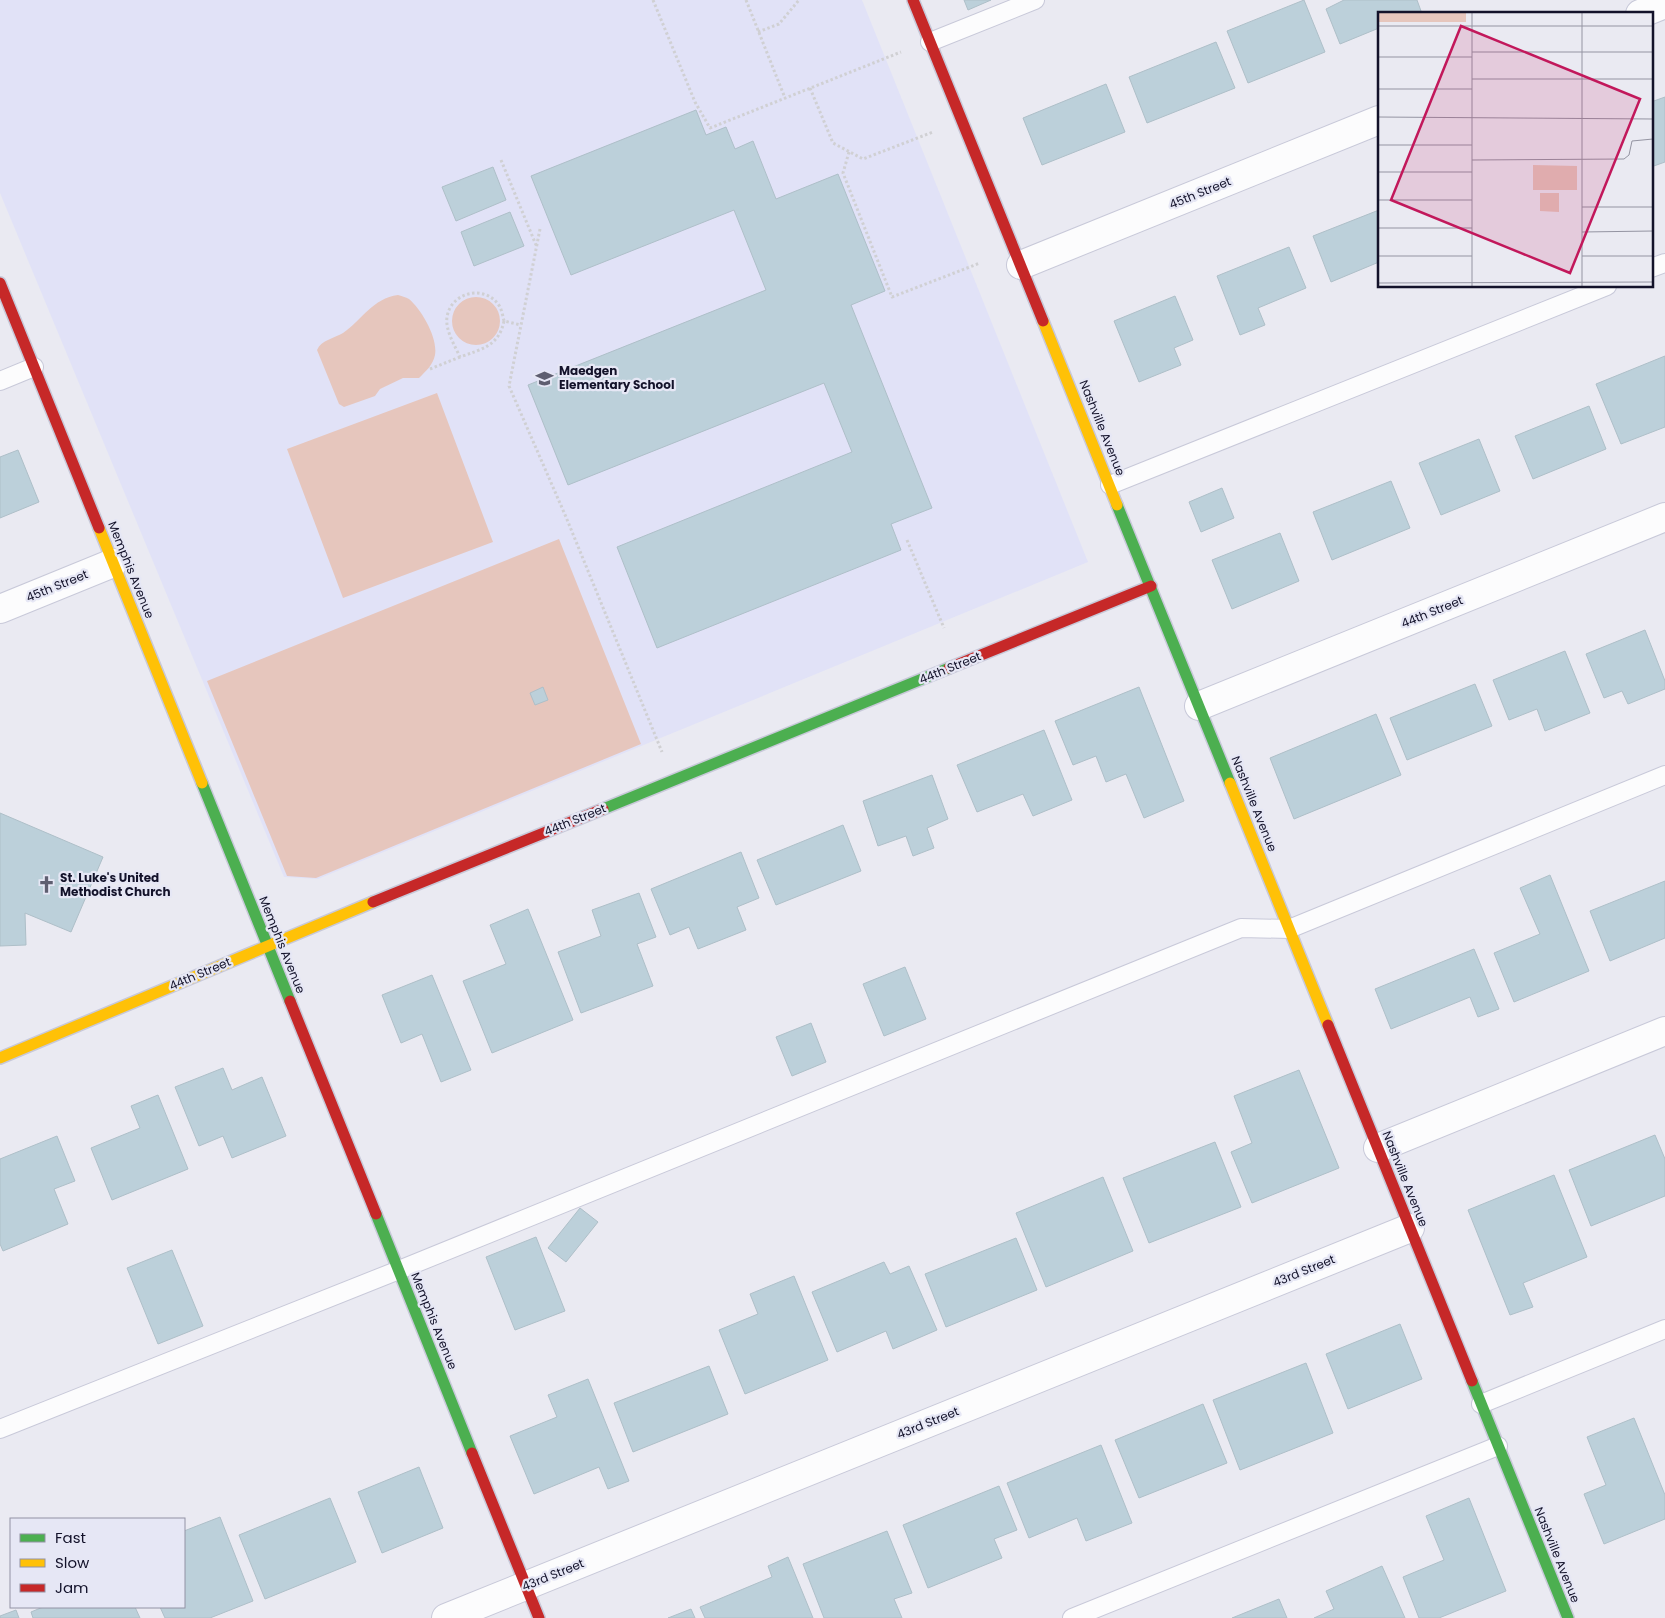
<svg xmlns="http://www.w3.org/2000/svg" width="1665" height="1618" viewBox="0 0 1665 1618" font-family="Poppins,sans-serif">
	<style>
		.built { fill: #e1e2f7 }
		.green { fill: #e6c6bd }
		.building { fill: #bcd0da; stroke: #aebfc8 }
		.lines { fill: none; stroke-linecap: round; stroke-linejoin: round }
		.lane-casing { stroke: #c8c9d9; stroke-width: 20 }
		.street-casing { stroke: #c8c9d9; stroke-width: 30 }
		.fast-casing { stroke: #c8c9d9; stroke-width: 14 }
		.slow-casing { stroke: #c8c9d9; stroke-width: 14 }
		.jam-casing { stroke: #c8c9d9; stroke-width: 14 }
		.path { stroke: #d0d0d3; stroke-width: 3; stroke-dasharray: 2.5 2.5; stroke-linecap: butt }
		.lane { stroke: #fcfcfd; stroke-width: 18 }
		.street { stroke: #fcfcfd; stroke-width: 28 }
		.fast { stroke: #4caf50; stroke-width: 11 }
		.slow { stroke: #ffc107; stroke-width: 11 }
		.jam { stroke: #c62828; stroke-width: 11 }
		.labels { text-anchor: middle; stroke-width: 4.5; stroke-linejoin: round; paint-order: stroke }
		.street-label { font-size: 12px; fill: #13122a; stroke: #e6e7f5 }
		.poi-label { font-size: 12px; font-weight: bold; fill: #13122a; stroke: #e6e7f5; text-anchor: start }
		.inset-road { fill: none; stroke: #9494a2; stroke-width: 1 }
		.view { fill: #c2185b; fill-opacity: 0.15; stroke: #c2185b; stroke-width: 2.5 }
		.inset-edge { fill: none; stroke: #13122a; stroke-width: 2.5 }
	</style>
	<rect width="100%" height="100%" fill="#eaeaf2"/>
	<path class="built" d="M0,0H862L1088,562L318,879L284,877L0,193Z"/>
	<path class="green" d="M398,295C401,296 406,297 409,299C422,310 438,338 435,355C433,365 426,371 419,378H403L380,389L375,396L344,407L339,404L317,350C321,340 335,338 343,333C362,320 373,298 398,295Z
		M452 321a24 24 0 1 1 48 0a24 24 0 1 1-48 0Z
		M437,393L493,542L343,598L287,449Z
		M559,539L641,744L316,878L287,876L207,681Z"/>
	<path class="building" d="M964,0H991L968,10Z
		M1304,0L1325,52L1248,83L1227,31Z
		M1344,0H1417L1421,11L1415,14H1379V28L1340,44L1326,9Z
		M1216,42L1235,88L1147,123L1129,77Z
		M1106,84L1125,132L1042,165L1023,118Z
		M1665,97V162L1651,167V102Z
		M696,110L706,135L726,127L735,149L753,141L776,199L838,174L885,291L851,305L932,508L891,524L901,550L657,648L617,547L852,452L824,383L568,485L528,385L766,290L734,210L571,275L531,176Z
		M493,167L506,200L456,221L442,187Z
		M1379,210V262L1331,282L1313,236Z
		M510,212L524,246L474,266L461,232Z
		M1289,247L1306,288L1258,308L1265,325L1240,335L1217,276Z
		M1175,296L1193,340L1174,348L1181,365L1139,382L1114,321Z
		M1665,356V427L1621,444L1596,384Z
		M1589,406L1606,449L1533,479L1515,436Z
		M1479,439L1500,491L1441,515L1419,463Z
		M18,450L39,502L0,518V457Z
		M1391,481L1410,528L1332,560L1313,512Z
		M1222,488L1234,518L1201,532L1189,502Z
		M1280,533L1299,581L1232,609L1212,560Z
		M1645,630L1665,681V689L1628,704L1622,691L1604,698L1586,654Z
		M1565,651L1590,713L1545,731L1537,709L1509,720L1493,680Z
		M1475,684L1492,726L1407,760L1390,718Z
		M543,687L548,700L535,705L530,693Z
		M1139,687L1184,801L1144,818L1126,774L1106,782L1096,756L1073,765L1055,721Z
		M1376,714L1401,775L1294,819L1270,758Z
		M1044,730L1072,800L1033,816L1023,794L977,812L957,765Z
		M932,775L948,819L927,828L934,848L913,856L906,836L878,846L863,801Z
		M0,813L103,857L71,932L25,913L26,945L0,946Z
		M843,825L861,871L776,905L757,860Z
		M741,852L759,898L737,907L746,930L698,949L689,927L670,935L651,889Z
		M1550,875L1589,971L1514,1002L1494,953L1540,934L1520,888Z
		M1665,881V938L1610,961L1590,911Z
		M639,893L656,937L637,944L653,986L581,1013L558,952L601,936L592,910Z
		M528,909L573,1020L492,1053L463,981L506,964L490,925Z
		M1474,949L1499,1009L1478,1017L1470,997L1391,1029L1375,989Z
		M905,967L926,1019L884,1036L863,984Z
		M432,975L471,1070L441,1082L422,1034L401,1043L382,995Z
		M811,1023L826,1062L792,1076L776,1037Z
		M223,1068L232,1090L262,1077L286,1136L232,1158L223,1136L199,1146L175,1087Z
		M1299,1070L1339,1168L1252,1203L1231,1152L1252,1143L1234,1096Z
		M158,1095L188,1169L112,1200L91,1148L140,1128L131,1106Z
		M1655,1135L1665,1159V1196L1591,1226L1569,1170Z
		M57,1136L75,1181L54,1189L68,1224L3,1251L0,1244V1159Z
		M1215,1142L1241,1207L1149,1243L1123,1178Z
		M1554,1175L1587,1257L1523,1283L1533,1307L1510,1315L1468,1210Z
		M1103,1177L1133,1251L1046,1287L1016,1213Z
		M580,1208L598,1222L566,1262L548,1248Z
		M536,1237L565,1311L515,1330L486,1257Z
		M1016,1238L1037,1290L946,1327L925,1274Z
		M172,1250L203,1326L158,1344L127,1268Z
		M884,1262L890,1274L909,1266L937,1330L893,1349L886,1331L837,1352L812,1292Z
		M794,1276L828,1360L745,1394L719,1330L758,1314L750,1294Z
		M1400,1324L1422,1379L1348,1409L1326,1354Z
		M1306,1363L1333,1433L1240,1470L1213,1400Z
		M709,1366L728,1414L633,1452L614,1403Z
		M588,1379L629,1481L608,1489L599,1467L534,1494L510,1436L557,1417L548,1395Z
		M1203,1404L1227,1463L1139,1498L1115,1440Z
		M1634,1418L1665,1495V1519L1604,1544L1584,1494L1606,1485L1587,1437Z
		M1101,1445L1132,1523L1086,1541L1077,1518L1029,1538L1007,1483Z
		M419,1467L443,1528L382,1553L358,1492Z
		M999,1486L1017,1530L994,1539L1002,1558L928,1588L903,1525Z
		M330,1498L356,1562L265,1599L239,1535Z
		M1469,1498L1506,1591L1439,1618H1419L1403,1577L1444,1560L1426,1516Z
		M220,1517L253,1601L210,1618H165L160,1607H184V1531Z
		M887,1531L912,1593L894,1599L902,1618H824L803,1564Z
		M788,1557L813,1618H705L700,1607L772,1577L768,1566Z
		M1382,1566L1405,1618H1314L1334,1609L1326,1591Z
		M1279,1599L1287,1618H1232Z
		M43,1607H135L140,1618H33L31,1612Z
		M691,1609L695,1618H668Z
		M16,1610L19,1618H0V1616Z"/>
	<g class="lines">
		<defs>
			<path id="lane" d="M930,42L1035,0
				M1651,268L1665,263
				M0,381L34,367
				M1110,485L1607,286
				M1481,1404L1665,1329
				M0,1429L399,1270L1241,928L1289,929L1665,775
				M1072,1618L1498,1446"/>
			<path id="street" d="M1640,14L1665,4
				M1021,265L1379,120
				M0,609L113,563
				M1199,706L1665,517
				M1378,1148L1665,1031
				M446,1618L1410,1228"/>
			<path id="fast" d="M1117,505L1230,783
				M202,783L290,1001
				M603,809L949,668
				M376,1214L472,1453
				M1472,1381L1568,1618"/>
			<path id="slow" d="M1043,321L1117,505
				M99,528L202,783
				M1230,783L1328,1025
				M0,1058L373,902"/>
			<path id="jam" d="M913,0L1043,321
				M0,283L99,528
				M949,668L1151,586
				M373,902L603,809
				M290,1001L376,1214
				M1328,1025L1472,1381
				M472,1453L539,1618"/>
		</defs>
		<use href="#lane" class="lane-casing"/>
		<use href="#street" class="street-casing"/>
		<use href="#fast" class="fast-casing"/>
		<use href="#slow" class="slow-casing"/>
		<use href="#jam" class="jam-casing"/>
		<path class="path" d="M653,0L695,102L710,128L901,52
			M746,0L785,98
			M758,32L779,24L799,0
			M810,88L833,143L863,159L933,132
			M849,152L843,173L892,297L980,263
			M501,160L536,245
			M540,229L509,386L566,517L662,752
			M504,321C499,346 482,349 460,357C455,346 445,330 447,317C451,291 487,284 500,307C502,311 503,317 504,321L521,325
			M430,369L460,357
			M907,540L944,628"/>
		<use href="#lane" class="lane"/>
		<use href="#street" class="street"/>
		<use href="#fast" class="fast"/>
		<use href="#slow" class="slow"/>
		<use href="#jam" class="jam"/>
	</g>
	<defs>
		<symbol id="school-bare" viewBox="-9 -9 18 18"><path d="M0-5L7-2L0 1L-7-2ZM-4 1L0 2.5L4 1V4Q0 6-4 4Z" fill="#5e5e70" stroke="#e6e7f5" stroke-width="2.5" paint-order="stroke"/></symbol>
		<symbol id="church-bare" viewBox="-9 -9 18 18"><path d="M-1.2-6h2.4v3.5h3.3v2.4h-3.3V6h-2.4V-.1h-3.3v-2.4h3.3Z" fill="#5e5e70" stroke="#e6e7f5" stroke-width="2.5" paint-order="stroke"/></symbol>
	</defs>
	<g fill-rule="evenodd">
		<use href="#school-bare" x="532" y="366" width="25" height="25"/>
		<use href="#church-bare" x="34" y="872" width="25" height="25"/>
	</g>
	<g class="labels">
		<g class="street-label">
			<text transform="translate(1200 193) rotate(-22)" y="4">45th Street</text>
			<text transform="translate(1102 428) rotate(68)" y="4">Nashville Avenue</text>
			<text transform="translate(131 570) rotate(68)" y="4">Memphis Avenue</text>
			<text transform="translate(57 586) rotate(-22)" y="4">45th Street</text>
			<text transform="translate(1432 612) rotate(-22)" y="4">44th Street</text>
			<text transform="translate(950 668) rotate(-22)" y="4">44th Street</text>
			<text transform="translate(1254 804) rotate(68)" y="4">Nashville Avenue</text>
			<text transform="translate(575 820) rotate(-22)" y="4">44th Street</text>
			<text transform="translate(282 945) rotate(68)" y="4">Memphis Avenue</text>
			<text transform="translate(200 974) rotate(-23)" y="4">44th Street</text>
			<text transform="translate(1405 1179) rotate(68)" y="4">Nashville Avenue</text>
			<text transform="translate(1304 1271) rotate(-22)" y="4">43rd Street</text>
			<text transform="translate(434 1321) rotate(68)" y="4">Memphis Avenue</text>
			<text transform="translate(928 1423) rotate(-22)" y="4">43rd Street</text>
			<text transform="translate(1557 1555) rotate(68)" y="4">Nashville Avenue</text>
			<text transform="translate(553 1575) rotate(-22)" y="4">43rd Street</text>
		</g>
		<g class="poi-label">
			<text x="559" y="375">Maedgen<tspan x="559" dy="14">Elementary School</tspan></text>
			<text x="60" y="882">St. Luke's United<tspan x="60" dy="14">Methodist Church</tspan></text>
		</g>
	</g>
	<g transform="translate(1378 12)">
		<rect width="275" height="275" fill="#eaeaf2"/>
		<path d="M0,1H88V10H0ZM155,153L199,154V178H155ZM162,181H181V200L162,199Z" fill="#e6c6bd"/>
		<path class="inset-road" d="M94,1V274M204,1V274M0,14H275M94,40H275M0,45H94M94,67H275M0,77H94M0,105L275,107M0,133H94M94,148L246,147L251,143L254,129L275,127M0,160H94M0,188H94M204,195H275M0,216H94M204,220L275,219M0,244H94M204,244H275M0,271L275,270"/>
		<path class="view" d="M83,14L262,87L192,261L13,188Z"/>
		<rect width="275" height="275" class="inset-edge"/>
	</g>
	<rect x="10" y="1518" width="175" height="90" fill="#e6e7f5" stroke="#9292a4"/>
	<rect x="20" y="1534" width="25" height="8" fill="#4caf50" stroke="#9292a4"/>
	<text x="55" y="1543" font-size="15" fill="#13122a">Fast</text>
	<rect x="20" y="1559" width="25" height="8" fill="#ffc107" stroke="#9292a4"/>
	<text x="55" y="1568" font-size="15" fill="#13122a">Slow</text>
	<rect x="20" y="1584" width="25" height="8" fill="#c62828" stroke="#9292a4"/>
	<text x="55" y="1593" font-size="15" fill="#13122a">Jam</text>
</svg>
